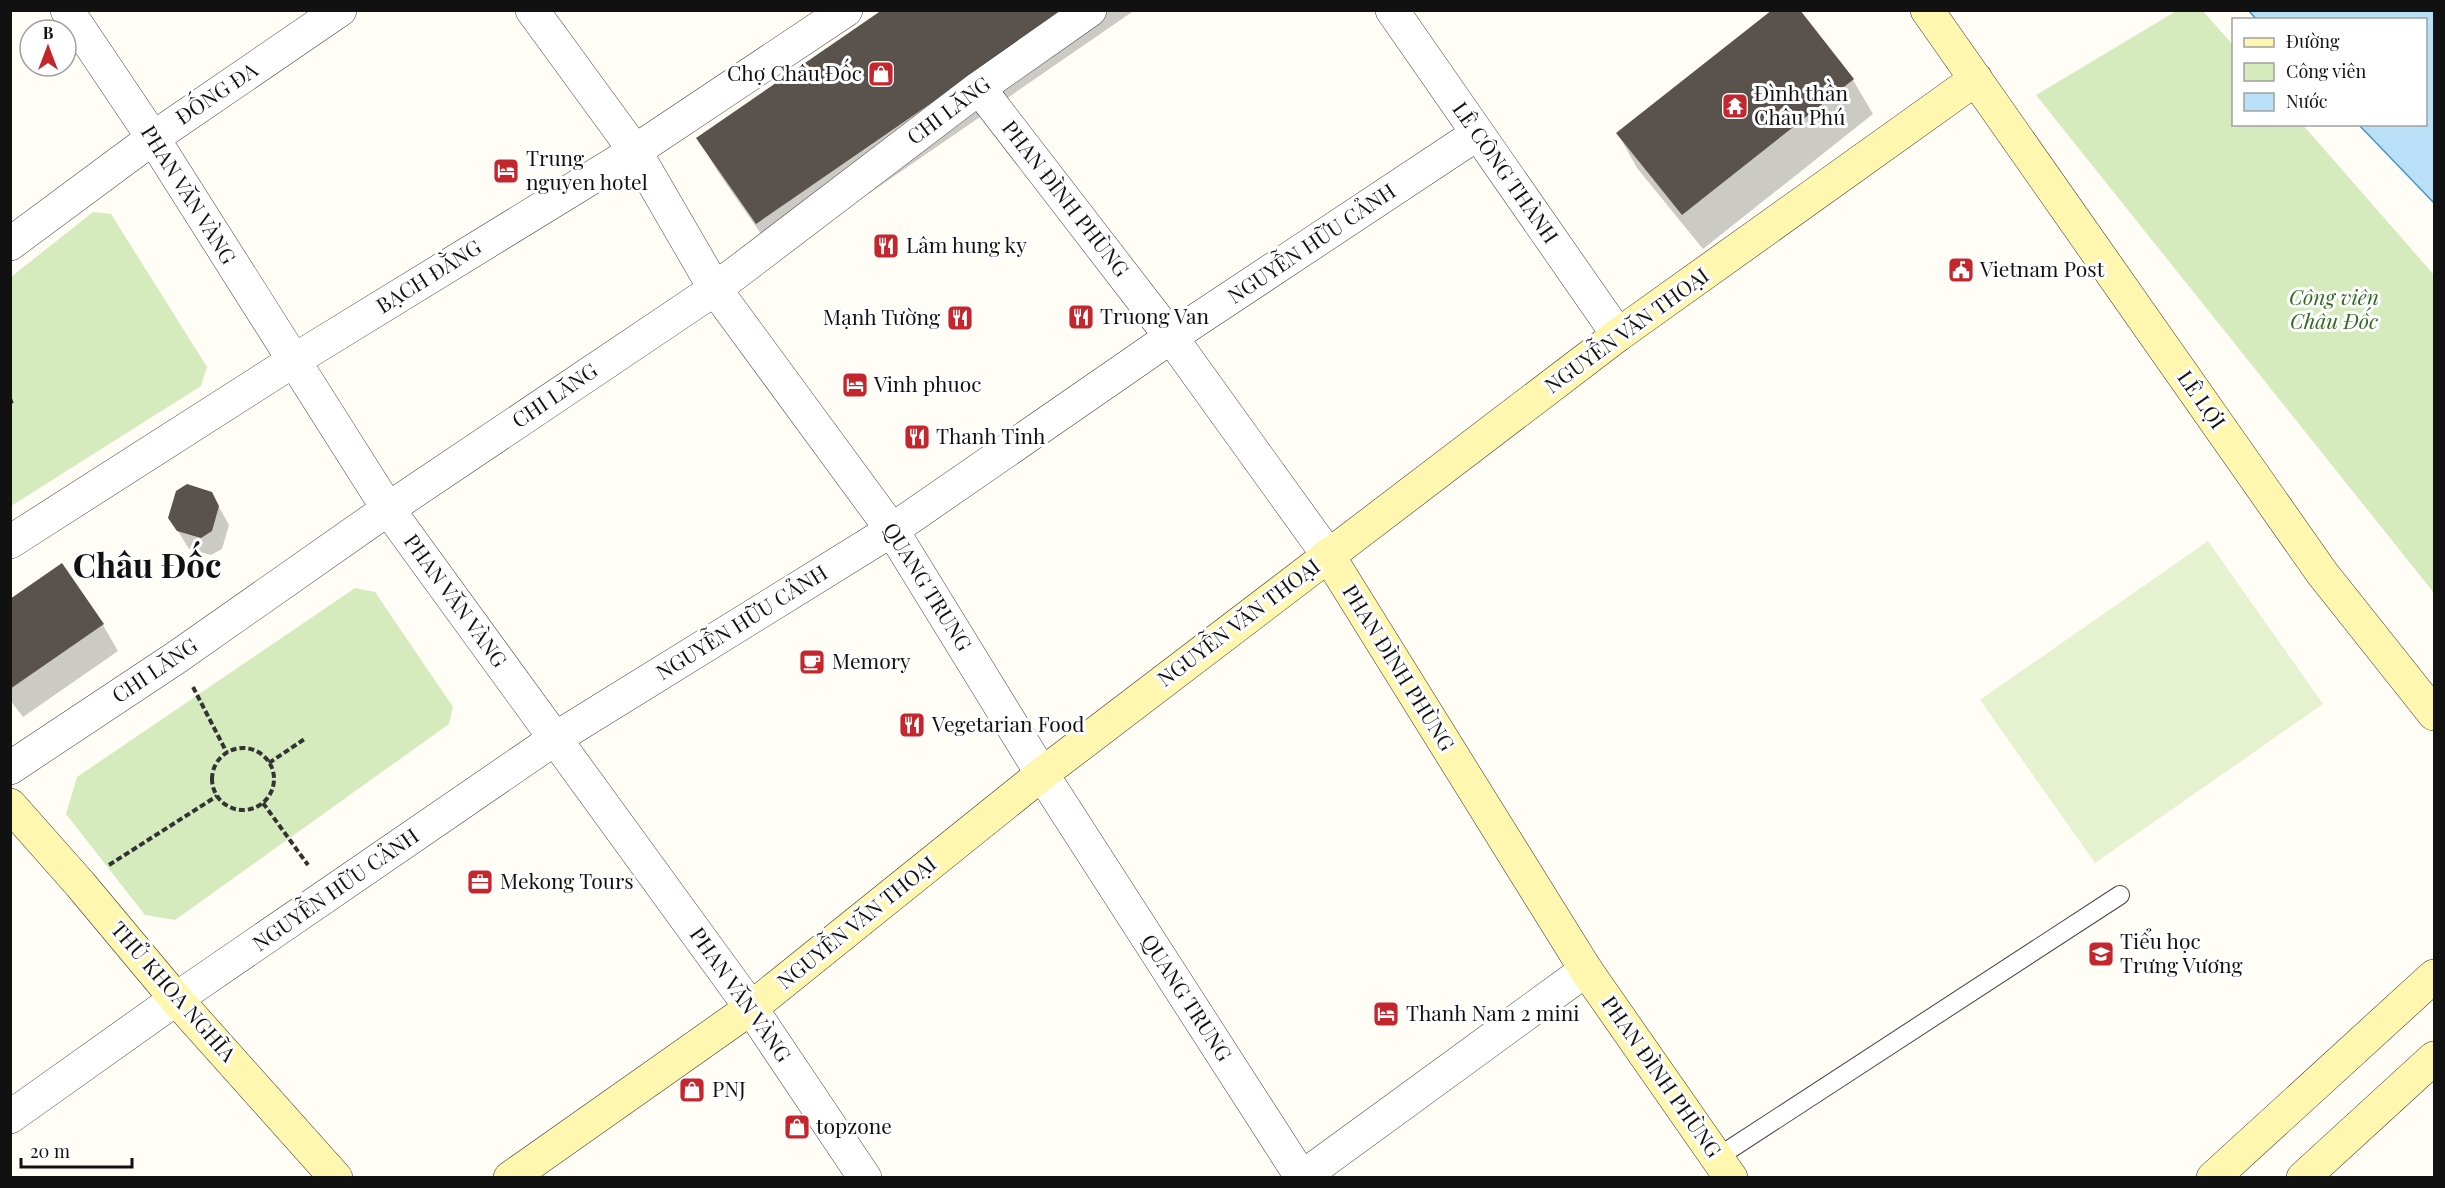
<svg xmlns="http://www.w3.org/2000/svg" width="2445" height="1188" viewBox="0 0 2445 1188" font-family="'Playfair Display',serif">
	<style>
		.green { fill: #d5ebbd }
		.pitch { fill: #e6f2cf }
		.water { fill: #b9e0f7; stroke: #3f96cf; stroke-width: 1.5 }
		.shadow { fill: #0003 }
		.building { fill: #5a524d }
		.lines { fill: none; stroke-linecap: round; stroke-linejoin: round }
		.lane-casing { stroke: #444; stroke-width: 20 }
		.street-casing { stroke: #444; stroke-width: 34 }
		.secondary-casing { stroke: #333; stroke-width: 34 }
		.path { stroke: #333; stroke-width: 4; stroke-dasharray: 6 3; stroke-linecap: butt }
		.lane { stroke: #fff; stroke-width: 18 }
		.street { stroke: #fff; stroke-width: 33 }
		.secondary { stroke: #fff6b0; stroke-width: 33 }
		.labels { text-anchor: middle; stroke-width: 6; stroke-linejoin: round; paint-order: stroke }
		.poi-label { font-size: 21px; fill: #111; stroke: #fff; text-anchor: start }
		.street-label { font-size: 21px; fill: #111; stroke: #fff }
		.park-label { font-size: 21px; font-style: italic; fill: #2f6b1f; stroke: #fff }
		.town-label { font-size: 33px; font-weight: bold; fill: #111; stroke: #fff }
	</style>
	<rect width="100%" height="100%" fill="#fffdf5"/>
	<path class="green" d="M2178,10L2203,11L2233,45L2234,124L2303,125L2434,275V593L2036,95Z
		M93,212L111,214L207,367L201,386L11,506V277Z
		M355,588L375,592L453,707L449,724L175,920L145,915L66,814L77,777Z"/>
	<path class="pitch" d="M2208,541L2323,704L2095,863L1980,700Z"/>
	<path class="water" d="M2249,11H2434V203L2359,125L2426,124V20L2256,19Z"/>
	<path class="shadow" d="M884,10H1135L777,257L718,172L698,139Z
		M1798,10L1853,80L1873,114L1703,249L1637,168L1618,134Z
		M211,493L229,525L222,549L211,555L189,549L170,518Z
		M61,565L103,625L118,651L23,717L10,700V600Z"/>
	<path class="building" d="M882,10H1066L756,224L696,138Z
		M1772,10H1800L1854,79L1682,215L1616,133Z
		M187,484L212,492L219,506L212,531L201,538L177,531L168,518L176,491Z
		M62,563L104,624L10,689V599Z"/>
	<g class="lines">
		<defs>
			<path id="lane" d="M1718,1157L2120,895"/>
			<path id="street" d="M67,10L153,138L388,509L751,1008L865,1178
				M532,10L635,151L715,289L892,530L1042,774L1302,1178
				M1392,10L1618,335
				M979,88L1171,337L1328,555
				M10,244L153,138L340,10
				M10,542L293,361L635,151L846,10
				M10,768L177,657L388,509L715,289L979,88L1090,10
				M10,1117L176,999L556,738L892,530L1171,337L1477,134
				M1301,1178L1586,970"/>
			<path id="secondary" d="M1927,10L2322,573L2434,714
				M1328,555L1586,970L1731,1178
				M10,805L80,884L176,999L336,1178
				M510,1178L751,1008L1042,774L1618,335L1976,79
				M2213,1178L2434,976
				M2303,1178L2434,1058"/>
		</defs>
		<use href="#lane" class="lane-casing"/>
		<use href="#street" class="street-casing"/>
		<use href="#secondary" class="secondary-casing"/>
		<path class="path" d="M10,402L13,401
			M193,687L227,753
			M212 779a31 31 0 1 1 62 0a31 31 0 1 1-62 0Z
			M269,763L306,738
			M263,803L308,865
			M109,865L217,796"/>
		<use href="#lane" class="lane"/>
		<use href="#street" class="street"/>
		<use href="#secondary" class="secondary"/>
	</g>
	<defs>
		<symbol id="shop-square" viewBox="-11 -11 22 22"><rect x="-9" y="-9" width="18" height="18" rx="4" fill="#c4262e" stroke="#fff"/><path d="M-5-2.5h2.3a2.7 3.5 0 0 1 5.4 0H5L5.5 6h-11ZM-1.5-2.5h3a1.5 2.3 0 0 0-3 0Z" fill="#fff"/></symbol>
		<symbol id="temple-square" viewBox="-11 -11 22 22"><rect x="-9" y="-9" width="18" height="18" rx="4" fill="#c4262e" stroke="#fff"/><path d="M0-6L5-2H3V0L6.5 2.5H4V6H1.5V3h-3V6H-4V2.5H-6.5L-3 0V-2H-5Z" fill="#fff"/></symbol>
		<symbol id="hotel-square" viewBox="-11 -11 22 22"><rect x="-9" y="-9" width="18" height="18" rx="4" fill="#c4262e" stroke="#fff"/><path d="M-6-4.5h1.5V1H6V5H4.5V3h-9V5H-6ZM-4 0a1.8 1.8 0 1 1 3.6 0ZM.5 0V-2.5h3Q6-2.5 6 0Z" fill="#fff"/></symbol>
		<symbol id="restaurant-square" viewBox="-11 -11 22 22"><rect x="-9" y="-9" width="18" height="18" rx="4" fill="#c4262e" stroke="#fff"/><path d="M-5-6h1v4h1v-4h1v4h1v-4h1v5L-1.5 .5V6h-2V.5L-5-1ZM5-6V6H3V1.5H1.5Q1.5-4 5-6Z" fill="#fff"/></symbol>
		<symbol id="civic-square" viewBox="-11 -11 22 22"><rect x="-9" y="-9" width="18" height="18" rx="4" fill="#c4262e" stroke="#fff"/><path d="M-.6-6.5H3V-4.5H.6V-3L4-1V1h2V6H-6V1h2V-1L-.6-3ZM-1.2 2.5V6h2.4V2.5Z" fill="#fff"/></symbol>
		<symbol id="cafe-square" viewBox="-11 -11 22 22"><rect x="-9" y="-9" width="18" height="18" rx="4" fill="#c4262e" stroke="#fff"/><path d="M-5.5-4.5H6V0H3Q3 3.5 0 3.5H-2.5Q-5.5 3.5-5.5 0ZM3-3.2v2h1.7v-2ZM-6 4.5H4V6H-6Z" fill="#fff"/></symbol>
		<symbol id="office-square" viewBox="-11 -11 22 22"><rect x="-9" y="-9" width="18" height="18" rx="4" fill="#c4262e" stroke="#fff"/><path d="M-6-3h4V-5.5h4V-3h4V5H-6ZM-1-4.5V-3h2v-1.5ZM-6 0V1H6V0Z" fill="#fff"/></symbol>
		<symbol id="school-square" viewBox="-11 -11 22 22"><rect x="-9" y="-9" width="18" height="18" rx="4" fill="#c4262e" stroke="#fff"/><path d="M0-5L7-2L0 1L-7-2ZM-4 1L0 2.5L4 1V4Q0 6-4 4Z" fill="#fff"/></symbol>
	</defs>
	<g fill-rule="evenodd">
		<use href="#shop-square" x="866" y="59" width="30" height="30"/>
		<use href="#temple-square" x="1720" y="91" width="30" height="30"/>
		<use href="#hotel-square" x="491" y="156" width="30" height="30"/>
		<use href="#restaurant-square" x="871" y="231" width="30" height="30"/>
		<use href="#civic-square" x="1946" y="255" width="30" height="30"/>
		<use href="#restaurant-square" x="1066" y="302" width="30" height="30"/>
		<use href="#restaurant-square" x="945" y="303" width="30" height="30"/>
		<use href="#hotel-square" x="840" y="370" width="30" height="30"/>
		<use href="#restaurant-square" x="902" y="422" width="30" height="30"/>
		<use href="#cafe-square" x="797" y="647" width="30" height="30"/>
		<use href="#restaurant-square" x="897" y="710" width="30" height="30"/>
		<use href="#office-square" x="465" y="867" width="30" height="30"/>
		<use href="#school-square" x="2086" y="939" width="30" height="30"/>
		<use href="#hotel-square" x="1371" y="999" width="30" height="30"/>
		<use href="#shop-square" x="677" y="1075" width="30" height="30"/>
		<use href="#shop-square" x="782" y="1112" width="30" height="30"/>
	</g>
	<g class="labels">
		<g class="poi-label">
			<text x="862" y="81" text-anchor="end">Chợ Châu Đốc</text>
			<text x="1754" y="101">Đình thần<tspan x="1754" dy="24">Châu Phú</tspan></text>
			<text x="526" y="166">Trung<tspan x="526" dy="24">nguyen hotel</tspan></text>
			<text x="906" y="253">Lâm hung ky</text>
			<text x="1980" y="277">Vietnam Post</text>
			<text x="1100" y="324">Truong Van</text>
			<text x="940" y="325" text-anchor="end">Mạnh Tường</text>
			<text x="874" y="392">Vinh phuoc</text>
			<text x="936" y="444">Thanh Tinh</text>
			<text x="832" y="669">Memory</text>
			<text x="932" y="732">Vegetarian Food</text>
			<text x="500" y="889">Mekong Tours</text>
			<text x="2120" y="949">Tiểu học<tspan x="2120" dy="24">Trưng Vương</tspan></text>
			<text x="1406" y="1021">Thanh Nam 2 mini</text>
			<text x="712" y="1097">PNJ</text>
			<text x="816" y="1134">topzone</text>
		</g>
		<g class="street-label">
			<text transform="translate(217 94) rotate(-34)" y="7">ĐỐNG ĐA</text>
			<text transform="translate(949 111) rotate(-37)" y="7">CHI LĂNG</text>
			<text transform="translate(1505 173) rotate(55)" y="7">LÊ CÔNG THÀNH</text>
			<text transform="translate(188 195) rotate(58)" y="7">PHAN VĂN VÀNG</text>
			<text transform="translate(1065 199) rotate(52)" y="7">PHAN ĐÌNH PHÙNG</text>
			<text transform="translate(1312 244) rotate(-34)" y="7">NGUYỄN HỮU CẢNH</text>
			<text transform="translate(429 277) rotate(-32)" y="7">BẠCH ĐẰNG</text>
			<text transform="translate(1627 331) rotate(-36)" y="7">NGUYỄN VĂN THOẠI</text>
			<text transform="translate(555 396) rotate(-34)" y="7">CHI LĂNG</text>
			<text transform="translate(2201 400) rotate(55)" y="7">LÊ LỢI</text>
			<text transform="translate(927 587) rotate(58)" y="7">QUANG TRUNG</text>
			<text transform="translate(455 601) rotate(54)" y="7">PHAN VĂN VÀNG</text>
			<text transform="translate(742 623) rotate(-32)" y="7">NGUYỄN HỮU CẢNH</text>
			<text transform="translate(1239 623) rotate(-37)" y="7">NGUYỄN VĂN THOẠI</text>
			<text transform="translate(1398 668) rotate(58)" y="7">PHAN ĐÌNH PHÙNG</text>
			<text transform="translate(155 671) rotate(-34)" y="7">CHI LĂNG</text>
			<text transform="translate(336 890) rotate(-35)" y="7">NGUYỄN HỮU CẢNH</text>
			<text transform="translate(857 923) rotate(-39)" y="7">NGUYỄN VĂN THOẠI</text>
			<text transform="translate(173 992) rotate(49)" y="7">THỦ KHOA NGHĨA</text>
			<text transform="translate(740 995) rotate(55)" y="7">PHAN VĂN VÀNG</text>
			<text transform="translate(1186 998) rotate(57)" y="7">QUANG TRUNG</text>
			<text transform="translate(1661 1077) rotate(55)" y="7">PHAN ĐÌNH PHÙNG</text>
		</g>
		<g class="park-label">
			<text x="2334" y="305">Công viên<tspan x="2334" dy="24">Châu Đốc</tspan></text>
		</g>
		<g class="town-label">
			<text x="147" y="578">Châu Đốc</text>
		</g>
	</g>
	<rect width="2445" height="1188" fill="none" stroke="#111111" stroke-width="24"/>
	<rect x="2232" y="18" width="195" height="108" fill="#ffffff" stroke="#a0a0a0" stroke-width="1.5"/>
	<rect x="2244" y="38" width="30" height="9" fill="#fff6b0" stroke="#a0a0a0" stroke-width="1.5"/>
	<text x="2286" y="48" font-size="18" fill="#111111">Đường</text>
	<rect x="2244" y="63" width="30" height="18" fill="#d5ebbd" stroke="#a0a0a0" stroke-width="1.5"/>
	<text x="2286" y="78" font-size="18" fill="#111111">Công viên</text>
	<rect x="2244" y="93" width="30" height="18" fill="#b9e0f7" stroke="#a0a0a0" stroke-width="1.5"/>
	<text x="2286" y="108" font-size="18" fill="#111111">Nước</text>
	<g transform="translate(48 48)"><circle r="28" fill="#ffffff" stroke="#a0a0a0" stroke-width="1.5"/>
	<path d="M0-4.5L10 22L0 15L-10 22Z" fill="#c4262e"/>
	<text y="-9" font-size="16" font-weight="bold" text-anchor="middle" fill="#111111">B</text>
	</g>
	<path d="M21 1158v9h111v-9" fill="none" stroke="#111111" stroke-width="3"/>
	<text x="30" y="1158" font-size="18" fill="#111111" stroke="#ffffff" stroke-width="4.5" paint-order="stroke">20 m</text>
</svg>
